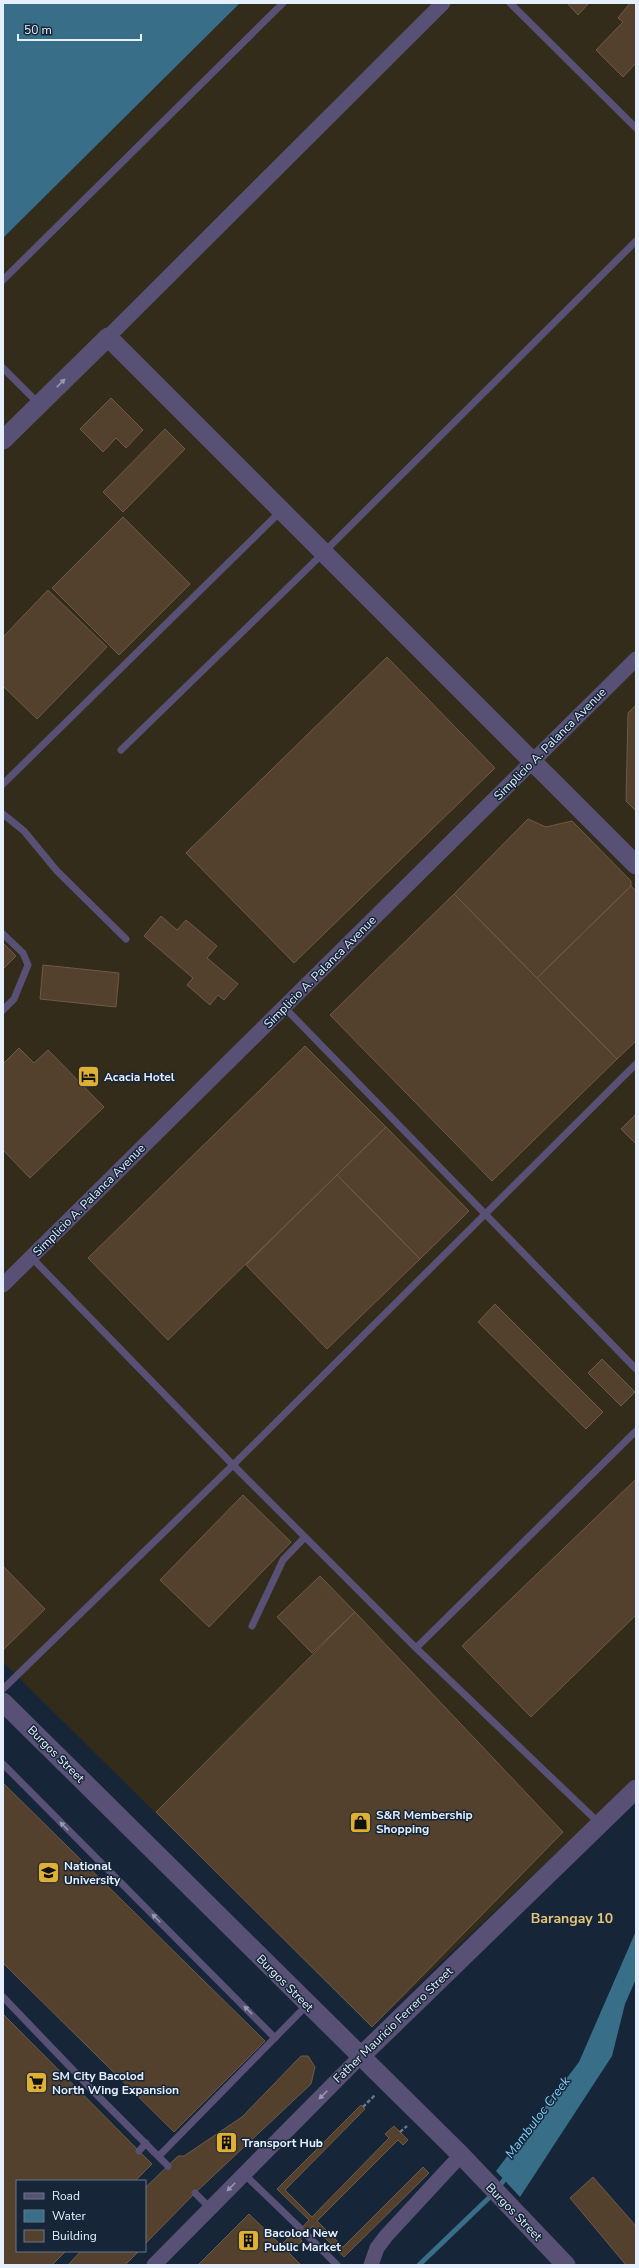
<svg xmlns="http://www.w3.org/2000/svg" width="639" height="2268" viewBox="0 0 639 2268" font-family="'Nunito Sans',sans-serif">
	<style>
		.industrial { fill: #332c1b }
		.water { fill: #396e89 }
		.lines { fill: none; stroke-linecap: round; stroke-linejoin: round }
		.stream { stroke: #396e89; stroke-width: 5 }
		.building { fill: #54412d; stroke: #6f5a46 }
		.path { stroke: #687585; stroke-width: 2.5; stroke-dasharray: 4 2; stroke-linecap: butt }
		.service { stroke: #585175; stroke-width: 7 }
		.minor { stroke: #585175; stroke-width: 15 }
		.tertiary { stroke: #585175; stroke-width: 19 }
		.oneway { fill: #9899b2 }
		.labels { text-anchor: middle; stroke-width: 3; stroke-linejoin: round; paint-order: stroke }
		.street-label { font-size: 12px; fill: #e6f0fd; stroke: #162638 }
		.poi-label { font-size: 12px; font-weight: bold; fill: #e6f0fd; stroke: #162638; text-anchor: start }
		.water-label { font-size: 13px; font-style: italic; fill: #7ccffa; stroke: #162638 }
		.quarter-label { font-size: 14px; font-weight: bold; fill: #e4c47a; stroke: #162638 }
	</style>
	<rect width="100%" height="100%" fill="#162638"/>
	<path class="industrial" d="M240,3H636V1778L372,2027L3,1662V238Z"/>
	<path class="water" d="M3,3H240L3,238Z
		M636,1931V1979L625,2004L612,2056L520,2197L496,2171L579,2062Z"/>
	<g class="lines">
		<path class="stream" d="M419,2265L495,2192L507,2176"/>
	</g>
	<path class="building" d="M567,3H589L578,15Z
		M630,3H636V63L623,77L596,50L623,22L618,18Z
		M111,398L143,430L126,448L116,438L103,452L80,429Z
		M165,429L185,449L123,512L103,492Z
		M123,517L190,584L119,655L52,588Z
		M48,590L107,647L37,719L3,686V637Z
		M387,657L495,768L294,963L186,853Z
		M636,705V811L626,801L628,713Z
		M528,819L546,827L572,821L631,881V886L537,978L454,894Z
		M631,886L636,891V1041L617,1059L537,978Z
		M454,894L617,1059L492,1181L330,1015Z
		M161,916L177,930L186,920L217,946L207,958L238,984L224,1000L218,995L210,1005L187,985L193,978L144,936Z
		M3,943L16,956L3,969Z
		M43,965L119,973L116,1007L40,999Z
		M305,1046L386,1127L168,1340L88,1258Z
		M19,1048L34,1063L48,1050L104,1107L30,1178L3,1150V1064Z
		M636,1114V1144L621,1129Z
		M386,1127L469,1211L420,1259L337,1175Z
		M337,1175L420,1259L327,1349L246,1265Z
		M495,1304L603,1412L586,1429L478,1322Z
		M602,1359L635,1392L621,1406L588,1373Z
		M636,1479V1615L531,1717L462,1646Z
		M243,1495L291,1542L209,1627L160,1580Z
		M3,1566L45,1609L3,1650Z
		M320,1576L355,1612L312,1653L277,1617Z
		M355,1612L563,1832L372,2027L156,1812Z
		M3,1783L265,2041L174,2132L3,1963Z
		M3,2014L152,2164L135,2181H17V2251H66L52,2265H3Z
		M301,2056H308L315,2067L311,2084L195,2193L145,2244V2188L178,2156H184L242,2117Z
		M361,2105L365,2109L285,2190L312,2217L389,2138L385,2134L394,2126L408,2140L403,2145L398,2140L317,2221L343,2247L423,2167L429,2173L344,2257L313,2226L300,2239L295,2235L309,2220L277,2189Z
		M593,2177L636,2226V2265H626L570,2198Z
		M249,2214L281,2245L293,2233L302,2241L289,2253L301,2265H198Z
		M81,2251H139L125,2265H68Z"/>
	<g class="lines">
		<path class="path" d="M363,2107L375,2095
			M400,2132L407,2126"/>
		<path class="service" d="M510,3L636,128
			M3,280L283,3
			M3,368L38,403
			M121,750L310,566L636,241
			M3,784L281,511
			M3,814L24,831L57,871L126,939
			M3,934L23,953L28,965L14,999L3,1010
			M284,1007L636,1369
			M31,1257L233,1465L416,1648L599,1823
			M252,1626L283,1560L305,1537
			M416,1648L636,1431
			M3,1689L233,1465L636,1064
			M3,1764L275,2038
			M3,1997L96,2094L168,2166
			M139,2151L146,2143
			M159,2156L307,2005
			M244,2174L300,2228
			M195,2193L210,2208
			M305,2233L337,2265"/>
		<path class="minor" d="M108,337L443,3
			M3,1285L636,659
			M154,2265L360,2057
			M371,2265L377,2248L386,2236L461,2155"/>
		<path class="tertiary" d="M3,440L108,337L636,865
			M3,1702L461,2155L566,2265
			M360,2057L636,1789"/>
	</g>
	<defs><path id="oneway-solid" d="M-6-.8H1V-3.2L6.5 0L1 3.2V.8H-6Z"/></defs>
	<g class="oneway">
		<use href="#oneway-solid" transform="translate(61 383) rotate(-45)"/>
		<use href="#oneway-solid" transform="translate(64 1826) rotate(-135)"/>
		<use href="#oneway-solid" transform="translate(156 1918) rotate(-135)"/>
		<use href="#oneway-solid" transform="translate(248 2010) rotate(-135)"/>
		<use href="#oneway-solid" transform="translate(323 2095) rotate(135)"/>
		<use href="#oneway-solid" transform="translate(231 2187) rotate(135)"/>
	</g>
	<defs>
		<symbol id="hotel-square" viewBox="-11 -11 22 22"><rect x="-9" y="-9" width="18" height="18" rx="4" fill="#dfb034" stroke="#162638"/><path d="M-6-4.5h1.5V1H6V5H4.5V3h-9V5H-6ZM-4 0a1.8 1.8 0 1 1 3.6 0ZM.5 0V-2.5h3Q6-2.5 6 0Z" fill="#111"/></symbol>
		<symbol id="shop-square" viewBox="-11 -11 22 22"><rect x="-9" y="-9" width="18" height="18" rx="4" fill="#dfb034" stroke="#162638"/><path d="M-5-2.5h2.3a2.7 3.5 0 0 1 5.4 0H5L5.5 6h-11ZM-1.5-2.5h3a1.5 2.3 0 0 0-3 0Z" fill="#111"/></symbol>
		<symbol id="university-square" viewBox="-11 -11 22 22"><rect x="-9" y="-9" width="18" height="18" rx="4" fill="#dfb034" stroke="#162638"/><path d="M0-5L7-2L0 1L-7-2ZM-4 1L0 2.5L4 1V4Q0 6-4 4Z" fill="#111"/></symbol>
		<symbol id="supermarket-square" viewBox="-11 -11 22 22"><rect x="-9" y="-9" width="18" height="18" rx="4" fill="#dfb034" stroke="#162638"/><path d="M-6-5.5h2.5l.6 2H6L4.5 2H-2.5L-4.4-4H-6ZM-1.5 3.2a1.3 1.3 0 1 0 .1 0ZM3 3.2a1.3 1.3 0 1 0 .1 0Z" fill="#111"/></symbol>
		<symbol id="building-square" viewBox="-11 -11 22 22"><rect x="-9" y="-9" width="18" height="18" rx="4" fill="#dfb034" stroke="#162638"/><path d="M-4-6H4V6H1V3H-1V6H-4ZM-2.5-4.3h1.7v1.8h-1.7ZM.8-4.3h1.7v1.8H.8ZM-2.5-1h1.7V.8h-1.7ZM.8-1h1.7V.8H.8Z" fill="#111"/></symbol>
	</defs>
	<g fill-rule="evenodd">
		<use href="#hotel-square" x="76" y="1064" width="25" height="25"/>
		<use href="#shop-square" x="348" y="1810" width="25" height="25"/>
		<use href="#university-square" x="36" y="1860" width="25" height="25"/>
		<use href="#supermarket-square" x="24" y="2070" width="25" height="25"/>
		<use href="#building-square" x="214" y="2130" width="25" height="25"/>
		<use href="#building-square" x="236" y="2228" width="25" height="25"/>
	</g>
	<g class="labels">
		<g class="street-label">
			<text transform="translate(550 744) rotate(-45)" y="4">Simplicio A. Palanca Avenue</text>
			<text transform="translate(320 972) rotate(-45)" y="4">Simplicio A. Palanca Avenue</text>
			<text transform="translate(89 1200) rotate(-45)" y="4">Simplicio A. Palanca Avenue</text>
			<text transform="translate(56 1754) rotate(45)" y="4">Burgos Street</text>
			<text transform="translate(285 1983) rotate(45)" y="4">Burgos Street</text>
			<text transform="translate(393 2025) rotate(-44)" y="4">Father Mauricio Ferrero Street</text>
			<text transform="translate(514 2212) rotate(46)" y="4">Burgos Street</text>
		</g>
		<g class="poi-label">
			<text x="104" y="1081">Acacia Hotel</text>
			<text x="376" y="1819">S&amp;R Membership<tspan x="376" dy="14">Shopping</tspan></text>
			<text x="64" y="1870">National<tspan x="64" dy="14">University</tspan></text>
			<text x="52" y="2080">SM City Bacolod<tspan x="52" dy="14">North Wing Expansion</tspan></text>
			<text x="242" y="2147">Transport Hub</text>
			<text x="264" y="2237">Bacolod New<tspan x="264" dy="14">Public Market</tspan></text>
		</g>
		<g class="water-label">
			<text transform="translate(537 2117) rotate(-53)" y="5">Mambuloc Creek</text>
		</g>
		<g class="quarter-label">
			<text x="572" y="1923">Barangay 10</text>
		</g>
	</g>
	<rect width="639" height="2268" fill="none" stroke="#e6f0fd" stroke-width="8"/>
	<rect x="16" y="2180" width="130" height="72" fill="#162638" stroke="#697787"/>
	<rect x="24" y="2193" width="20" height="6" fill="#585175" stroke="#697787"/>
	<text x="52" y="2200" font-size="12" fill="#e6f0fd">Road</text>
	<rect x="24" y="2210" width="20" height="12" fill="#396e89" stroke="#697787"/>
	<text x="52" y="2220" font-size="12" fill="#e6f0fd">Water</text>
	<rect x="24" y="2230" width="20" height="12" fill="#54412d" stroke="#697787"/>
	<text x="52" y="2240" font-size="12" fill="#e6f0fd">Building</text>
	<path d="M18 34v6h123v-6" fill="none" stroke="#e6f0fd" stroke-width="2"/>
	<text x="24" y="34" font-size="12" fill="#e6f0fd" stroke="#162638" stroke-width="3" paint-order="stroke">50 m</text>
</svg>
